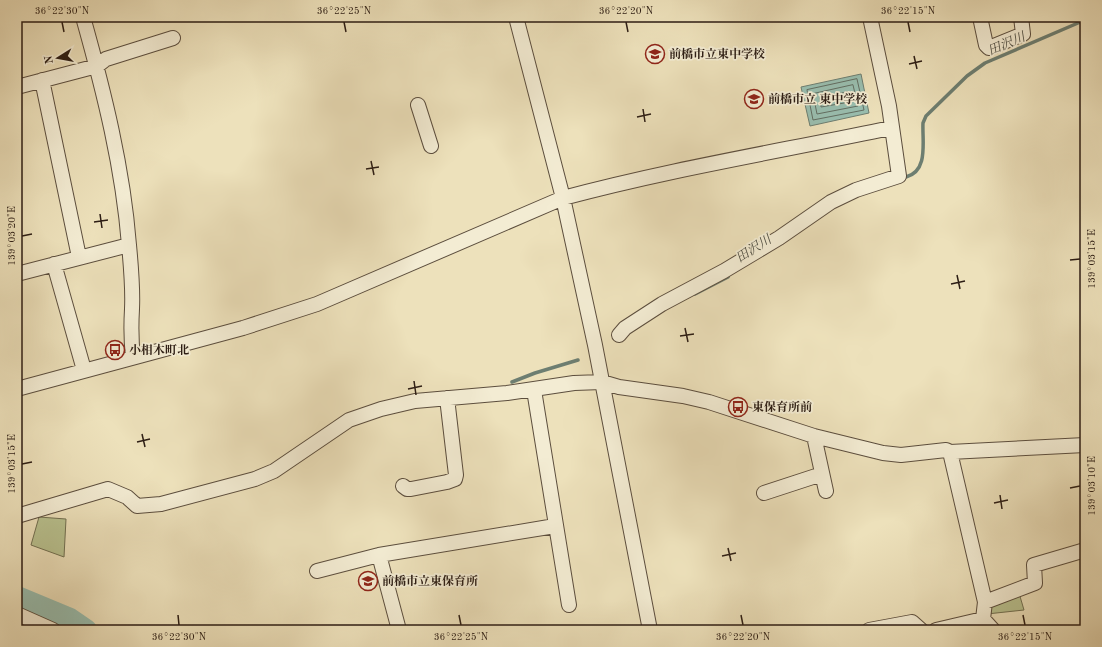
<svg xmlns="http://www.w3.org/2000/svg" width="1102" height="647" viewBox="0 0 1102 647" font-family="'Old Standard TT','Noto Serif JP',serif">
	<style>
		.green { fill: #b9c290; stroke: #727052 }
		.water { fill: #99beaf; stroke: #6d7e71 }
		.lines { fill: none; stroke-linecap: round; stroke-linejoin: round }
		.shore { stroke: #626e62; stroke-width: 1 }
		.stream { stroke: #6d7e71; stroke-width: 3.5 }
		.river { stroke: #99beaf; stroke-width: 22 }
		.minor-casing { stroke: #5c4e3e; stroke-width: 16 }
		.minor { stroke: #f3ecd3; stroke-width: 14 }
		.ticks { fill: none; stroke: #2c1d14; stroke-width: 1.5 }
		.labels { text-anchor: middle; stroke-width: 3.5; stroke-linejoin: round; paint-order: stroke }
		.poi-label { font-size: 12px; font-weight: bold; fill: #2c1d14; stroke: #f3ecd3; text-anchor: start }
		.water-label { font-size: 13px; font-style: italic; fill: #4d4d42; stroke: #f3ecd3 }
		.neatline { fill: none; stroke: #2c1d14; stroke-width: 1.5 }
		.ticks-label { font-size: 10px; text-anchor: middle; fill: #2c1d14 }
	</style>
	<rect width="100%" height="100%" fill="#ede1bb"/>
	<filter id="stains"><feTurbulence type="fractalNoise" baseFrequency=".005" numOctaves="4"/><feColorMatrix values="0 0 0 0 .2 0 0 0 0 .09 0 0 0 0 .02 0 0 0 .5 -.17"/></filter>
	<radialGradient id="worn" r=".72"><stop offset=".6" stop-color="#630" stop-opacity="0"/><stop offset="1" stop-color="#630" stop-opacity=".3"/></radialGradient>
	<path class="green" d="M39,517L66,519L64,557L31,545Z
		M1019,593L1024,610L987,614L988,604Z"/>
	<path class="water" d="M861,74L869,113L810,126L801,87Z"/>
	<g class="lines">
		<path class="shore" d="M857,79L864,110L813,120L807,90Z
			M853,85L858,106L817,114L813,94Z
			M848,92L850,94V102L821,107L820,98Z"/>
		<path class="stream" d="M906,177C929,171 922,141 923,123L926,116L967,76L985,63L1085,20
			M695,294L728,277
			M512,382L535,373L578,360"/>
		<path class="river" d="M17,597L70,619L86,630"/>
		<defs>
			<path id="minor" d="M83,17C104,92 123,168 129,245C131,266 133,288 132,309C131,326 131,340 133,357
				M516,17L563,198L595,345L650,630
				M980,17L986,45L989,48L1023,34L1021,17
				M42,80L79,257
				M17,87L97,66L106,59L173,38
				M418,105L431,146
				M54,264L84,370
				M17,274L129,245
				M619,335L625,328L662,304L724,271L779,238L831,202L856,190L899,176L889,106L870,17
				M17,389L243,328L317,304L563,198C667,170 775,152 881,130H892
				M534,390L569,605
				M814,436L826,491
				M950,452L985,602L983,619L993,630
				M403,486L407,489H411L447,482L455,479L456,475L447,398
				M764,493L822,474
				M17,516L108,489L127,497L137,506L161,504L255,479L274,471L349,420L381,409L415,401L507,393L574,383L602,382L619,387L683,396L709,402L814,436L883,453L901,455L946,450L950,452L1085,445
				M379,555L399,630
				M317,571L379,555L555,526
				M985,602L1035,583L1034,565L1085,550
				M17,614L53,630
				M869,630L912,622L921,630
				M936,630L983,619"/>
		</defs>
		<use href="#minor" class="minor-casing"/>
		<use href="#minor" class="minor"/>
	</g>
	<path class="ticks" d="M62,22L64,32M344,22L346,32M626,22L628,32M908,22L910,32M914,56L917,69M909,64L922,61M643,109L645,122M637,117L651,114M371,161L374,175M366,169L379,167M100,214L102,228M94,222L108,220M22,236L32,234M1070,260L1080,259M957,275L960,289M951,284L965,281M685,328L688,342M680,336L694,334M414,381L416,395M408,389L422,386M142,434L145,447M137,442L150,439M22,464L32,462M1070,488L1080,486M1000,495L1002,509M994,503L1008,500M728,548L731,561M722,556L736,553M178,615L179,625M459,615L461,625M741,615L743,625M1023,615L1025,625"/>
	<defs>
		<symbol id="school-ring" viewBox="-11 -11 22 22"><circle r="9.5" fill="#f3ecd3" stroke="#8f2418" stroke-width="1.5"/><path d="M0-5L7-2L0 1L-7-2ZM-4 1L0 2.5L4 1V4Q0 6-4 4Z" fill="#8f2418"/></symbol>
		<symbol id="bus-ring" viewBox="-11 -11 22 22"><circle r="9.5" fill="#f3ecd3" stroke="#8f2418" stroke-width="1.5"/><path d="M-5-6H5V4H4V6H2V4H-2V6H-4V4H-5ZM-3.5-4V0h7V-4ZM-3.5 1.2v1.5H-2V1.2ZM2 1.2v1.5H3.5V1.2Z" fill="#8f2418"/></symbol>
	</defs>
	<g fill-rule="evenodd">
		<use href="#school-ring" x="644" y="43" width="22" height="22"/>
		<use href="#school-ring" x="743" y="88" width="22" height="22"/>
		<use href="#bus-ring" x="104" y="339" width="22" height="22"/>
		<use href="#bus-ring" x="727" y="396" width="22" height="22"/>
		<use href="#school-ring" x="357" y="570" width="22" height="22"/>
	</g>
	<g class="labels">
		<g class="poi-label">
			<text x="669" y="58">前橋市立東中学校</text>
			<text x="768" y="103">前橋市立 東中学校</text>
			<text x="129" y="354">小相木町北</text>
			<text x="752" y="411">東保育所前</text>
			<text x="382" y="585">前橋市立東保育所</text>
		</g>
		<g class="water-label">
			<text transform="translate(1006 43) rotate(-23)" y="5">田沢川</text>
			<text transform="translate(753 248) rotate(-33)" y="5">田沢川</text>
		</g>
	</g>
	<rect width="1102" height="647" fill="none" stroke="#ede1bb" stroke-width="44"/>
	<g transform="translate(58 58) rotate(259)" stroke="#f3ecd3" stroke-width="3" paint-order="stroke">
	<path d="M0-3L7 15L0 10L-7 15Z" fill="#2c1d14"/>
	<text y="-6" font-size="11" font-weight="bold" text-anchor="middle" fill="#2c1d14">N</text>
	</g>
	<rect x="22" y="22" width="1058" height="603" class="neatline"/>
	<g class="ticks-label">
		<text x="62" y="14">36°22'30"N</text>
		<text x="344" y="14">36°22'25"N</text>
		<text x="626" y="14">36°22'20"N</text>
		<text x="908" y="14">36°22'15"N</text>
		<text transform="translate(11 236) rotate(-90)" y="4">139°03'20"E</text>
		<text transform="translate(1091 259) rotate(-90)" y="4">139°03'15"E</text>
		<text transform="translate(11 464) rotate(-90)" y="4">139°03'15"E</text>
		<text transform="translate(1091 486) rotate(-90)" y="4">139°03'10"E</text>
		<text x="179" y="640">36°22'30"N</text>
		<text x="461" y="640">36°22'25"N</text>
		<text x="743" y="640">36°22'20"N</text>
		<text x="1025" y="640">36°22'15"N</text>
	</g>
	<rect width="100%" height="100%" filter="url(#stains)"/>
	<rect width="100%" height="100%" fill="url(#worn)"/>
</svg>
